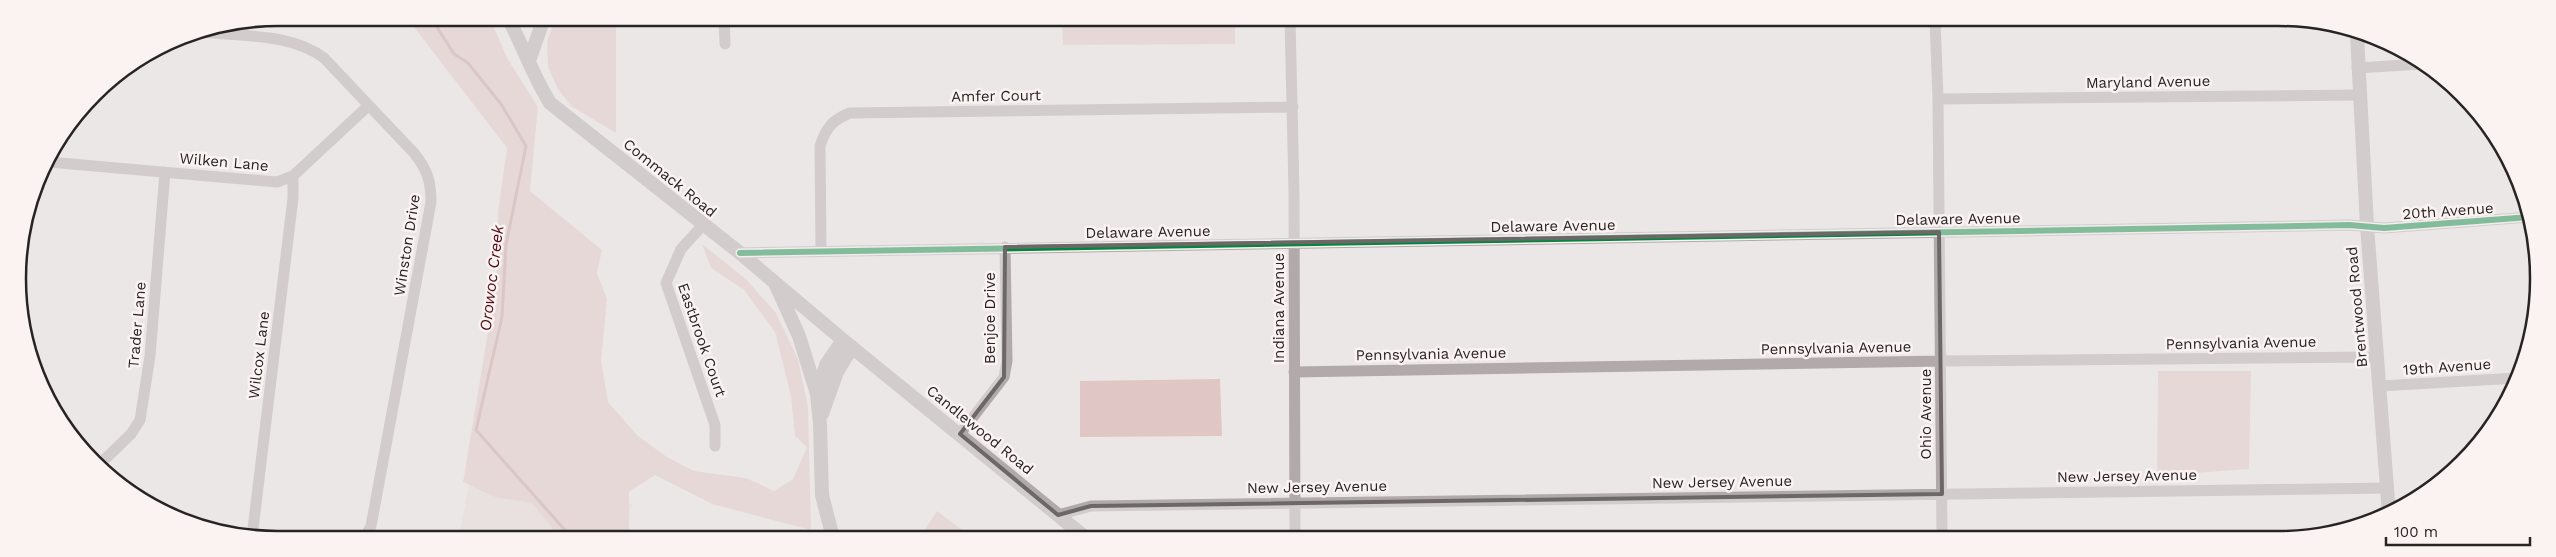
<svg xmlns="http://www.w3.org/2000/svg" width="2556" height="557" viewBox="0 0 2556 557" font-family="'Work Sans',sans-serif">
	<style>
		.built { fill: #e4d8d8 }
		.green { fill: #e0c6c5 }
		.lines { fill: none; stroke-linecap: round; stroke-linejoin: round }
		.stream { stroke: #c69d9d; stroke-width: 3 }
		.minor { stroke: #b2aaaa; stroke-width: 11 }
		.tertiary { stroke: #b2aaaa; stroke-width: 14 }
		.cycleway-casing { stroke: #fbf3f2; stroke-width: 9 }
		.cycleway { stroke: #00873e; stroke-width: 6 }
		.marked { fill: none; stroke: #6c6868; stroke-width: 4; stroke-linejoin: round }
		.labels { text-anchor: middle; stroke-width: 5; stroke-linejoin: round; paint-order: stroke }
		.street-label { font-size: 15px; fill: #272423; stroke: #fbf3f2 }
		.water-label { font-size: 16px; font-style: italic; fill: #530d16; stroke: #fbf3f2 }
		.rim { fill: none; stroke: #272423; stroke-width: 2.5 }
	</style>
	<rect width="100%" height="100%" fill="#ece7e7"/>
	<path class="built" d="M471,472L632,504L626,538L459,537Z"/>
	<path class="green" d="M407,18H490L507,58L538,107L530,191L602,250L597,273L607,299L601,361L608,402L638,436L667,457L694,471L746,478L774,491L793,479L807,447L795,436L791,396L775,332L744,290L711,268L702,244L746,279L776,313L798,359L808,407L811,530L712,504L655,475L629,492V538H560L532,503L495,497L463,482L496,284L498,212L507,148Z
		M555,18H616V133L571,106L558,89L548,67L547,42Z
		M1062,18L1235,19V44L1063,45Z
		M2158,371H2251L2249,469L2157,476Z
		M1220,379L1222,436L1080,437V381Z
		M937,511L973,538H923L924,531Z"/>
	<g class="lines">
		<path class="stream" d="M431,18L454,54L468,63L501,104L526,146L506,245L502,317L476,430L572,538"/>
		<path class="minor" d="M724,18L725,44
			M1290,19L1294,192L1295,538
			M1935,19L1938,99L1942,539
			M204,32C243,37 292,33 324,58L414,153C427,169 431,181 431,202L371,526L365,537
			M2357,68L2422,64
			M1938,99L2359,95
			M49,162L277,182L293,176L368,106
			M703,225L681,249L666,283L715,425V446
			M821,250L820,146C826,128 832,120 850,113L1293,107
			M740,253L2188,228L2349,225L2384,228L2530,217
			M1294,372L1941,361L2378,357
			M2380,386L2517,378
			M960,434L1004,377L1007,361L1005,247
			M100,464L131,434L140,420L150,356L165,172
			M1058,515L1091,506L2387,488
			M252,537L293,198V176"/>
		<path class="tertiary" d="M508,18C523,46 533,76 550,103L740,253L843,340L1086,538
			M2357,35L2367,226L2389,514
			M529,61L544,18
			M775,283L799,336L817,394
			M822,414L837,372L852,347
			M833,538L822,495L820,424L817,394L826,365L843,340"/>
		<defs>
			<path id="cycleway" d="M740,253L2188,228L2349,225L2384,228L2530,217"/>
		</defs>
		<use href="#cycleway" class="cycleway-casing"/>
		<use href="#cycleway" class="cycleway"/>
	</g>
	<path d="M0 0H2556V557H0ZM1939,232L1942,494L1091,506L1058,515L960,434L1004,377L1005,247Z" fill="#ece7e7" fill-opacity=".55" fill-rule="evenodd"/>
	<path class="marked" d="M1939,232L1942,494L1091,506L1058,515L960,434L1004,377L1005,247Z"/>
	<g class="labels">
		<g class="street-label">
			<text transform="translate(2148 82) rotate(-1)" y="5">Maryland Avenue</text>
			<text transform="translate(996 96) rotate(-1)" y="5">Amfer Court</text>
			<text transform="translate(224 162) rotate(5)" y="5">Wilken Lane</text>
			<text transform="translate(670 178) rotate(39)" y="5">Commack Road</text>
			<text transform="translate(2448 211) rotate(-4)" y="5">20th Avenue</text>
			<text transform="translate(1958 219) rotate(-1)" y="5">Delaware Avenue</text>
			<text transform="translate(1553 226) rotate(-1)" y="5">Delaware Avenue</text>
			<text transform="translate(1148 232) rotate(-1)" y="5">Delaware Avenue</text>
			<text transform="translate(407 245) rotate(-81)" y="5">Winston Drive</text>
			<text transform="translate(2357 307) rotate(-95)" y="5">Brentwood Road</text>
			<text transform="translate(1279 308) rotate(-90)" y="5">Indiana Avenue</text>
			<text transform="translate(990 318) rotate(-90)" y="5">Benjoe Drive</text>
			<text transform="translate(137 325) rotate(-85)" y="5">Trader Lane</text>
			<text transform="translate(702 340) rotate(71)" y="5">Eastbrook Court</text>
			<text transform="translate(2241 343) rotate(-1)" y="5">Pennsylvania Avenue</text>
			<text transform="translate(1836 348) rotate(-1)" y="5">Pennsylvania Avenue</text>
			<text transform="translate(1431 354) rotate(-1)" y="5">Pennsylvania Avenue</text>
			<text transform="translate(259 355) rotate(-83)" y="5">Wilcox Lane</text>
			<text transform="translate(2447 367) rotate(-4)" y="5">19th Avenue</text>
			<text transform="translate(1926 414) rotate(-90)" y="5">Ohio Avenue</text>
			<text transform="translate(980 430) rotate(39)" y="5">Candlewood Road</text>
			<text transform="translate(2127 476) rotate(-1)" y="5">New Jersey Avenue</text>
			<text transform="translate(1722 482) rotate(-1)" y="5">New Jersey Avenue</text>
			<text transform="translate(1317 487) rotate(-1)" y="5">New Jersey Avenue</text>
		</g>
		<g class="water-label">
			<text transform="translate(491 278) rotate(-83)" y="6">Orowoc Creek</text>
		</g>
	</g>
	<path d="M0 0H2556V557H0ZM278 26H2278A252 252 0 0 1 2530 278V279A252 252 0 0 1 2278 531H278A252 252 0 0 1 26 279V278A252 252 0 0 1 278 26Z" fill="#fbf3f2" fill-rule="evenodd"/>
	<path class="rim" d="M278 26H2278A252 252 0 0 1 2530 278V279A252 252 0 0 1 2278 531H278A252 252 0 0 1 26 279V278A252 252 0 0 1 278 26Z"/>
	<path d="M2386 537v8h144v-8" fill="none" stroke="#272423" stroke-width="2.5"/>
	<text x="2394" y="537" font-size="15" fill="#272423" stroke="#fbf3f2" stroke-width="4" paint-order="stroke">100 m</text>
</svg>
